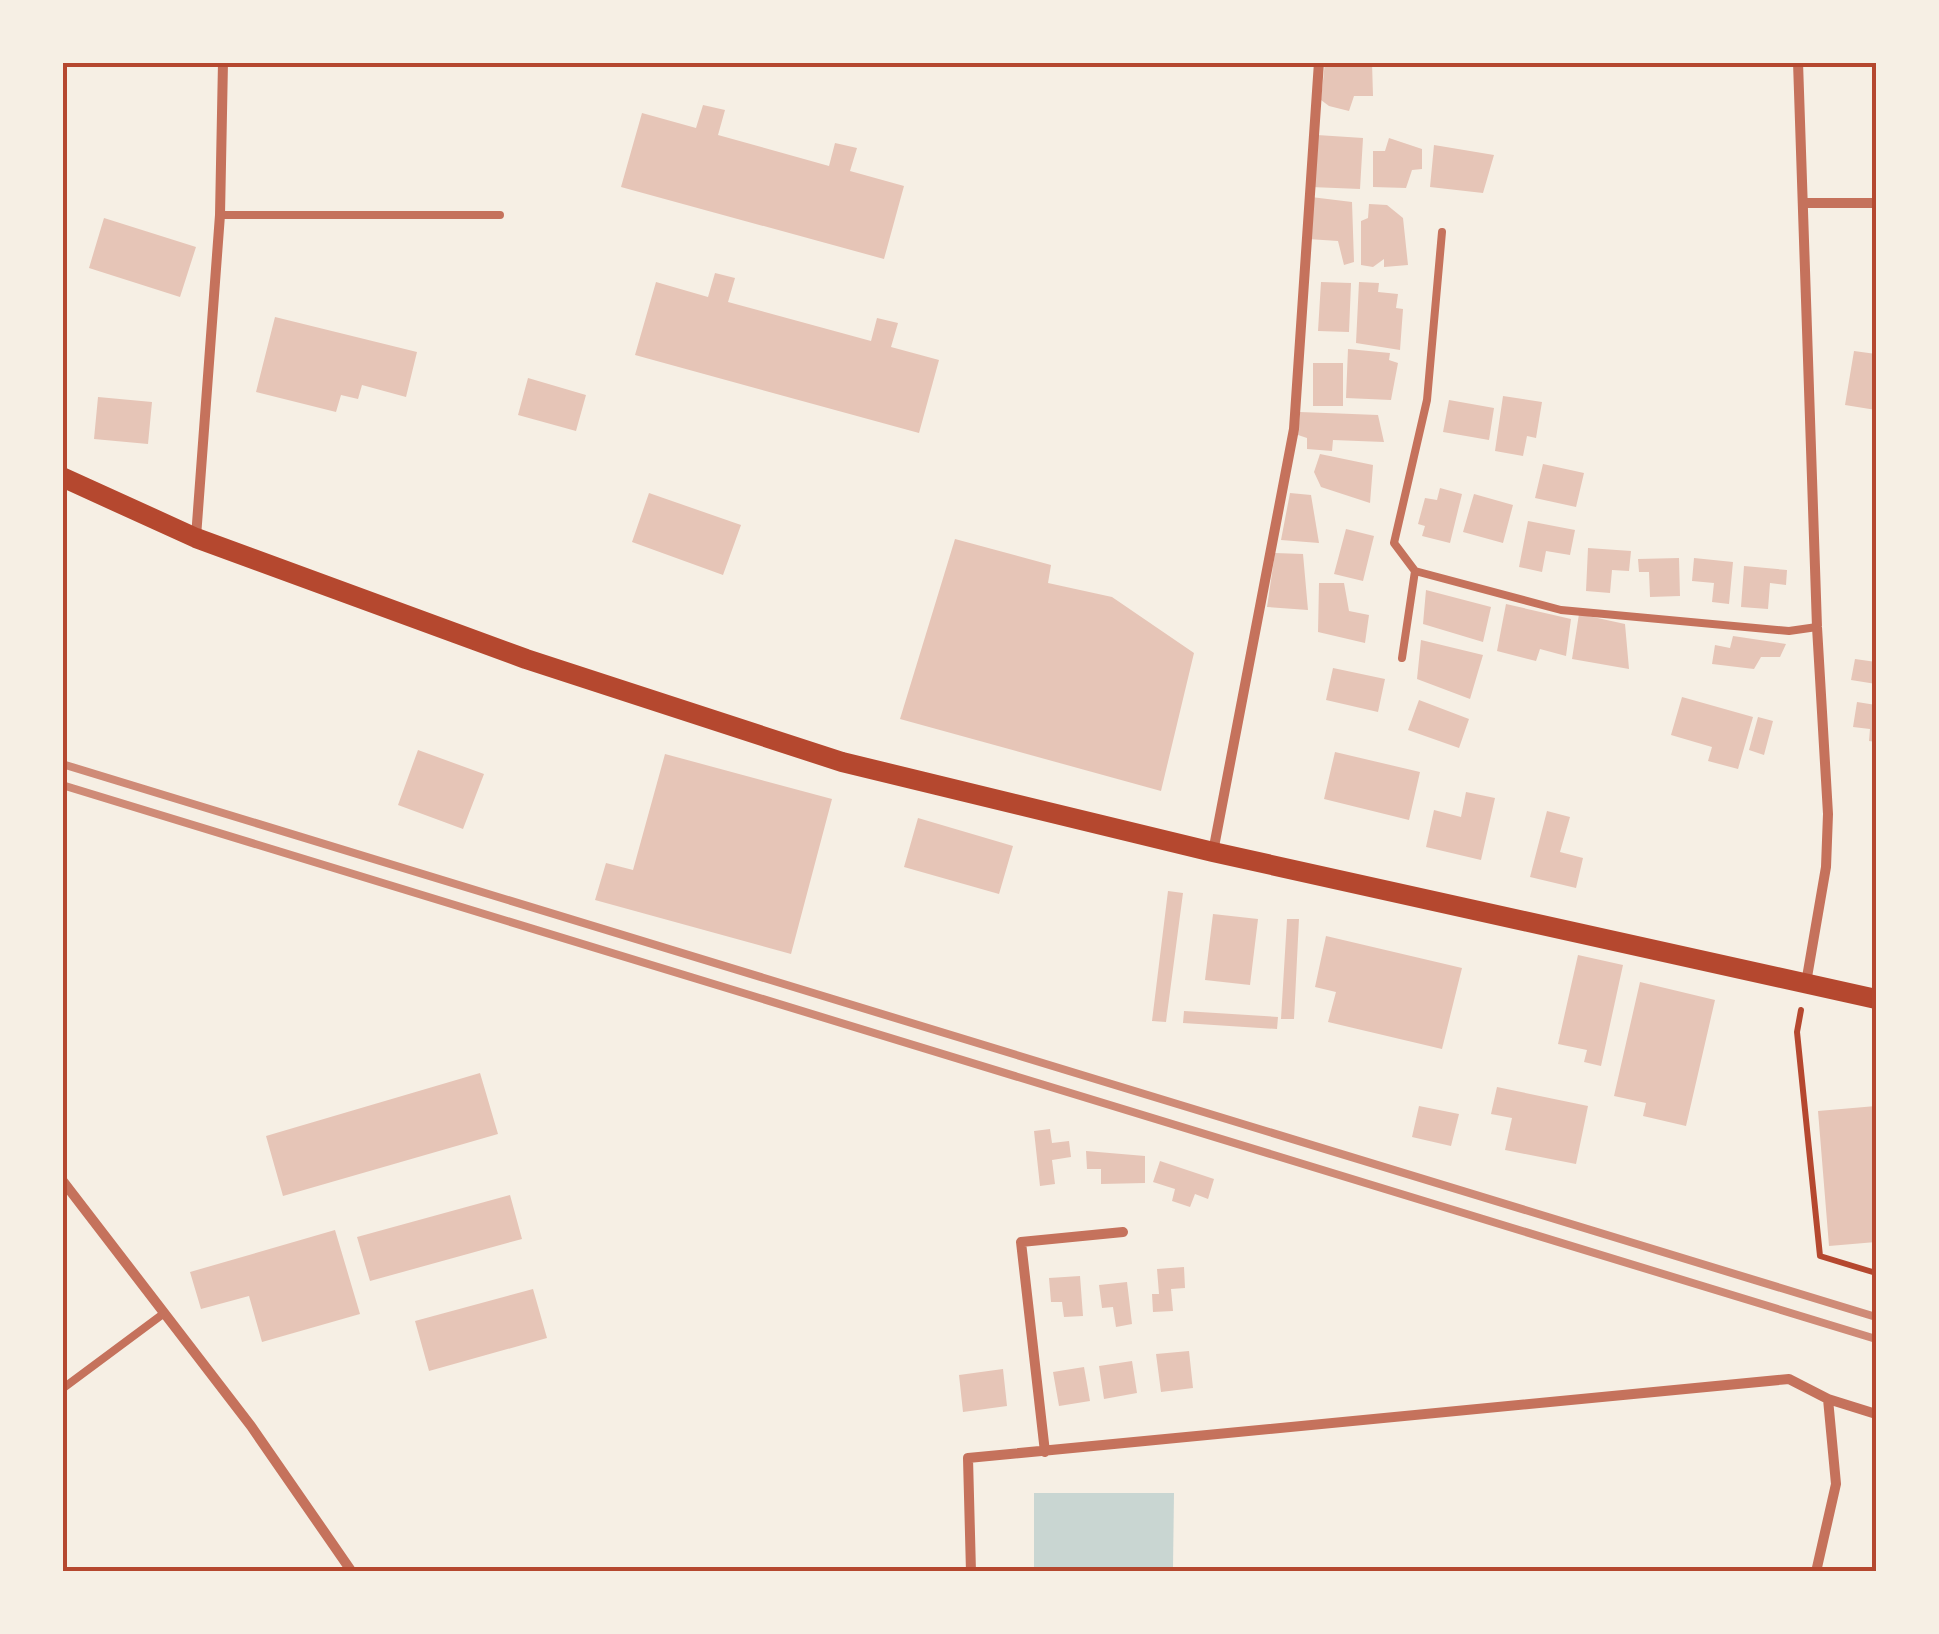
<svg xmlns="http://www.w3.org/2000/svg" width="1939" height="1634" viewBox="0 0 1939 1634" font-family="'Sofia Sans Condensed',sans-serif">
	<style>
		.water { fill: #c9d6d2 }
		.building { fill: #e6c5b7 }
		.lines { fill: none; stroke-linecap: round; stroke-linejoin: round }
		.path { stroke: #b5482f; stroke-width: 6 }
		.service { stroke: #c5725c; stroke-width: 8 }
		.minor { stroke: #c5725c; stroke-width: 10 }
		.secondary { stroke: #b5482f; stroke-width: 20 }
		.rail { stroke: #cf8b77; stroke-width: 8 }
		.neatline { fill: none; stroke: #b5482f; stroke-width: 4 }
	</style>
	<rect width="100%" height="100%" fill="#f6efe4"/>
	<path class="water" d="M1034,1493H1174L1173,1568L1034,1567Z"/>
	<path class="building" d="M1325,62H1372L1373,96H1354L1349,111L1329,106L1321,100Z
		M703,105L725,110L718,135L829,166L835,143L857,148L850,171L904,186L884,259L621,187L642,113L696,128Z
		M1317,135L1363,138L1360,189L1311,187Z
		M1389,138L1422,149V169L1412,170L1406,188L1373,187V151H1385Z
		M1434,145L1494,155L1483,193L1430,187Z
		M1311,197L1352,202L1354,262L1344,265L1338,241L1308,239Z
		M1369,204L1387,205L1403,218L1408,265L1384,267V259L1373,267L1361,265V221L1368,218Z
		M104,218L196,247L180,297L89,268Z
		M715,273L735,278L728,302L871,341L877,318L898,323L891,347L939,360L919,433L635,355L656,282L708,297Z
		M1321,282L1351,283L1349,332L1318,331Z
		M1359,282L1379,283L1378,292L1398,294L1396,308L1403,309L1400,350L1356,343Z
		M275,317L417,352L406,397L362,385L358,399L341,395L336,412L256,392Z
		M1348,349L1390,353L1389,360L1398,363L1391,400L1346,398Z
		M1854,351L1876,354V410L1845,405Z
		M1313,363H1343V406H1313Z
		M528,378L586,395L576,431L518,415Z
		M1503,396L1542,402L1536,438L1527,436L1523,456L1495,451Z
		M98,397L152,402L148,444L94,439Z
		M1449,400L1494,408L1489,440L1443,432Z
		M1300,412L1378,415L1384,442L1333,440L1332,451L1307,449V438L1298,435Z
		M1320,454L1373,465L1370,503L1321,487L1314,472Z
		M1543,464L1584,473L1576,507L1535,498Z
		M1440,488L1462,494L1450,543L1422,536L1425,526L1418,524L1425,498L1437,500Z
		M649,493L741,525L723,575L632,542Z
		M1290,493L1311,495L1319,543L1281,540Z
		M1474,494L1513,505L1503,543L1463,532Z
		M1528,521L1575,530L1570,555L1546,551L1542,572L1519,567Z
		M1346,529L1374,536L1363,581L1334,574Z
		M955,539L1051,565L1048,583L1112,597L1194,653L1161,791L900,719Z
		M1588,548L1631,551L1629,571L1612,570L1610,593L1586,591Z
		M1275,553L1303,554L1308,610L1267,607Z
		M1679,558L1680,596L1650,597L1649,572H1639L1638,559Z
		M1694,558L1733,562L1729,604L1712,602L1714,583L1692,581Z
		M1744,566L1787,570L1786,585L1770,583L1768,609L1741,607Z
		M1319,583H1344L1349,611L1369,615L1365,643L1318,632Z
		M1426,590L1491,607L1483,642L1423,624Z
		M1506,604L1571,619L1566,656L1540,649L1536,661L1497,651Z
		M1579,614L1625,624L1629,669L1572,659Z
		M1733,636L1786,644L1780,657H1761L1754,669L1712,664L1715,645L1730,648Z
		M1421,640L1483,655L1470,699L1417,679Z
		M1855,659L1876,662V684L1851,680Z
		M1333,668L1385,679L1378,712L1326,700Z
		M1682,697L1753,717L1738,769L1708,761L1712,747L1671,735Z
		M1419,700L1469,719L1459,748L1408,730Z
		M1857,702L1876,705V742L1869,741L1870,729L1853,727Z
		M1758,717L1773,721L1764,755L1749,750Z
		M418,750L484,774L463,829L398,805Z
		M1335,752L1420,772L1409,820L1324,799Z
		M665,754L832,799L791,954L595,900L606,863L633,870Z
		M1466,792L1495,798L1481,860L1426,847L1434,810L1461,817Z
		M1547,811L1570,817L1560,852L1583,858L1576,888L1530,877Z
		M918,818L1013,846L999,894L904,867Z
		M1168,891L1183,893L1166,1022L1152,1021Z
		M1213,914L1258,919L1250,985L1205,980Z
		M1287,919H1299L1294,1019H1281Z
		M1326,936L1462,968L1442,1049L1328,1022L1336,992L1315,987Z
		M1578,955L1623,965L1601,1066L1584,1062L1587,1050L1558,1044Z
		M1640,982L1715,1000L1686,1126L1643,1116L1646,1103L1614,1096Z
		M1184,1011L1278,1017L1277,1029L1183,1023Z
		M480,1073L498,1134L283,1196L266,1136Z
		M1497,1087L1588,1106L1576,1164L1505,1150L1512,1118L1491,1114Z
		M1419,1106L1459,1114L1451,1146L1412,1137Z
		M1876,1106V1242L1829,1246L1818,1111Z
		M1050,1129L1052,1143L1069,1141L1071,1157L1052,1160L1055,1184L1040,1186L1034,1131Z
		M1086,1151L1145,1156V1183L1101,1184V1169H1087Z
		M1160,1161L1214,1179L1208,1199L1195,1194L1190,1207L1172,1201L1175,1189L1153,1182Z
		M510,1195L522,1239L370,1281L357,1237Z
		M335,1230L360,1314L262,1342L249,1296L201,1309L190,1272Z
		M1184,1267L1185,1288L1171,1289L1173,1311L1153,1312L1152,1294H1159L1157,1269Z
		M1080,1276L1083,1316L1064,1317L1062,1302H1051L1049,1278Z
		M1127,1282L1132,1324L1116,1327L1113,1307L1102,1308L1099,1285Z
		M533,1289L547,1338L429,1371L415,1321Z
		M1189,1351L1193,1388L1161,1392L1156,1354Z
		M1132,1361L1137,1393L1104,1399L1099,1366Z
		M1084,1367L1090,1401L1059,1406L1053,1372Z
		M1003,1369L1007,1406L963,1412L959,1375Z"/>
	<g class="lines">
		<path class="path" d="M1801,1010L1797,1032L1820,1256L1876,1273"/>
		<path class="service" d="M220,215H500
			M1415,571L1394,543L1427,400L1442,232
			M1402,658L1415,571L1561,610L1789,631L1817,627
			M62,1389L163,1314"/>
		<path class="minor" d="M1798,62L1817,627L1828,814L1826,867L1806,983
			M1806,203H1876
			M196,537L220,215L223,62
			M1213,852L1294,429L1319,62
			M62,1180L251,1426L352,1572
			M1828,1399L1876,1414
			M1045,1452L1021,1242L1123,1232
			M971,1572L968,1458L1789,1379L1828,1399L1836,1484L1816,1572"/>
		<path class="secondary" d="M62,477L196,538L526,659L842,762L1213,852L1876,999"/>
		<path class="rail" d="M62,764L1876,1317
			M62,785L1876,1339"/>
	</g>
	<rect width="1939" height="1634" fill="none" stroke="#f6efe4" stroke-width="130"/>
	<rect x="65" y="65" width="1809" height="1504" class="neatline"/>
</svg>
